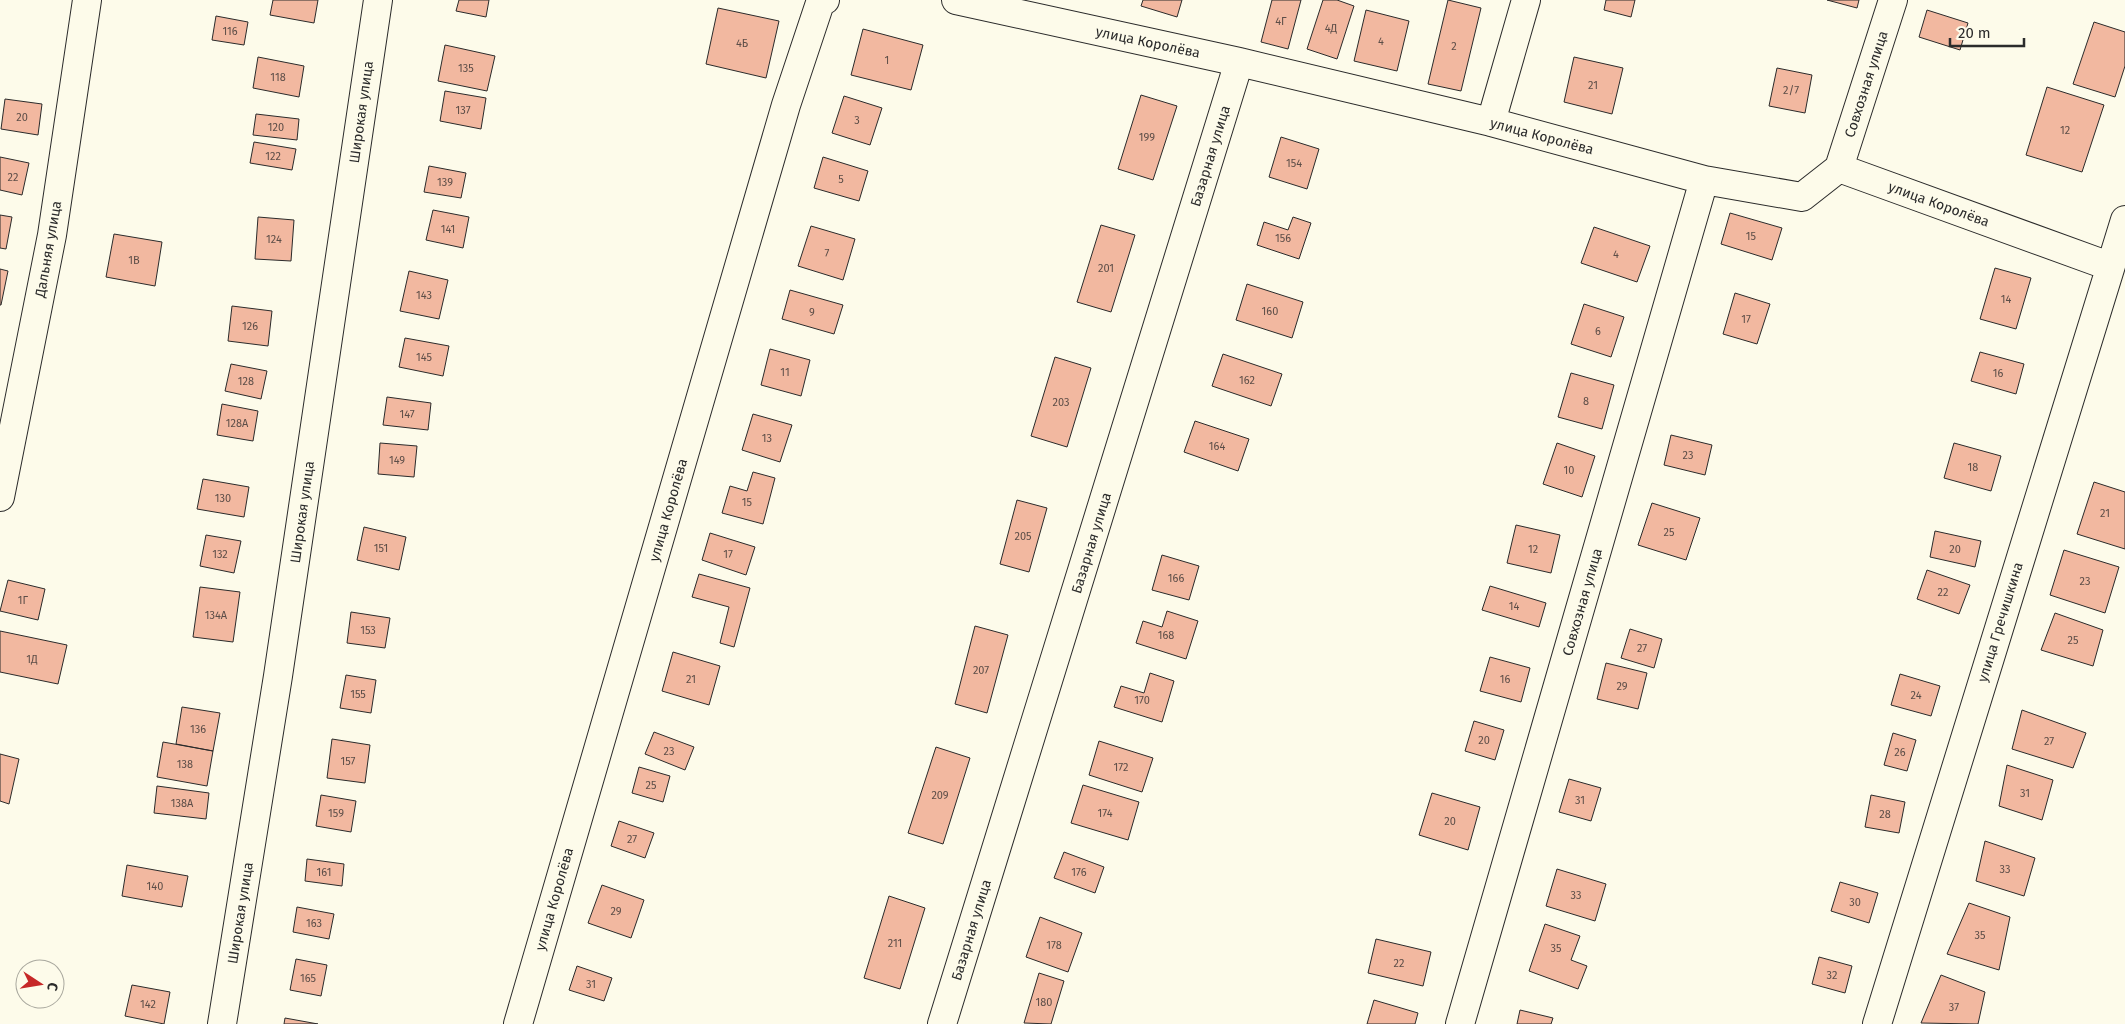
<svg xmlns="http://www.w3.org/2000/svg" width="2125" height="1024" viewBox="0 0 2125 1024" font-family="'Fira Sans',sans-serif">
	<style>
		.building { fill: #f2b8a0; stroke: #2b2b2b }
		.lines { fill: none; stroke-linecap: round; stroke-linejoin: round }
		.minor-casing { stroke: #2b2b2b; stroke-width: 30 }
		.minor { stroke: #fdfbea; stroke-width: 28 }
		.labels { text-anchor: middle; stroke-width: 4; stroke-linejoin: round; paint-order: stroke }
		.number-label { font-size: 11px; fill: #5d4e48 }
		.street-label { font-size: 14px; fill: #2b2b2b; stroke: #fdfbea }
	</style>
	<rect width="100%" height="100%" fill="#fdfbea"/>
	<path class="building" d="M273,0H318L314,23L270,15Z
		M459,0H489L486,17L456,11Z
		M1143,0H1182L1177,17L1141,6Z
		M1272,0H1301L1288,49L1261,42Z
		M1323,0H1337L1354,6L1337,59L1307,49Z
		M1448,0L1481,8L1461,91L1428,84Z
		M1606,0H1635L1631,17L1604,10Z
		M1827,0H1859L1857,8Z
		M718,8L779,21L766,78L706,64Z
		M1366,10L1409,21L1397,71L1354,61Z
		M1927,10L1968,23L1960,50L1919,37Z
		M216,16L248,22L244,45L212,40Z
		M2094,22L2125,32V66L2115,97L2073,84Z
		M863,29L923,45L911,90L851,75Z
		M445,45L495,56L487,91L438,81Z
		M258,57L304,66L299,97L253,88Z
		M1574,57L1623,68L1612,114L1564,102Z
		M1777,68L1812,75L1805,113L1769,106Z
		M2047,87L2104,105L2082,172L2026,155Z
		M445,91L486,98L481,129L440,121Z
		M1141,95L1177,106L1153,180L1118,169Z
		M844,96L882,108L870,145L832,133Z
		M5,99L42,104L38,135L1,129Z
		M256,114L299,119L297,140L253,135Z
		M1281,137L1319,149L1307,189L1269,177Z
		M254,142L296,149L292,170L250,163Z
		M0,157L29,163L22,195L0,190Z
		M823,157L868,171L859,201L814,188Z
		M429,166L466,173L461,198L424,192Z
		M433,210L469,217L463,248L426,240Z
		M1730,213L1782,228L1772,260L1721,244Z
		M0,215L12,217L6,249L0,248Z
		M258,217L294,220L291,261L255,259Z
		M1293,217L1311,223L1299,259L1257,245L1264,222L1288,230Z
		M1101,225L1135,235L1111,312L1077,302Z
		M811,226L855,239L843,280L798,266Z
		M1594,227L1650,246L1637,282L1581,263Z
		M114,234L162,242L155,286L106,277Z
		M1995,268L2031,278L2016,329L1980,319Z
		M0,269L8,271L1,305H0Z
		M409,271L448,280L439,319L400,311Z
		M1247,284L1303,302L1292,338L1236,320Z
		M790,290L843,305L834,334L782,319Z
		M1735,293L1770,304L1757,344L1723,334Z
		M1584,304L1624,317L1611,357L1571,344Z
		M232,306L272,311L268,346L228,341Z
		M405,338L449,346L443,376L399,367Z
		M770,349L810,360L801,396L761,385Z
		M1980,352L2024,364L2016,394L1971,381Z
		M1223,354L1282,374L1271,406L1212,386Z
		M1055,357L1091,368L1067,447L1031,436Z
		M231,364L267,371L261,399L225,391Z
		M1571,373L1614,385L1602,429L1558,417Z
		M387,397L431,403L428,430L383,425Z
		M222,404L258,411L253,441L217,435Z
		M753,414L792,425L780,462L742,450Z
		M1195,421L1249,439L1238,471L1184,452Z
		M1671,435L1712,445L1705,475L1664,465Z
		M380,443L417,446L414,477L378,474Z
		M1557,443L1595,456L1582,497L1543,484Z
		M1954,443L2001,456L1991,491L1944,478Z
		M753,472L775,478L763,524L722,513L730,486L747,491Z
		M203,479L249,487L244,517L197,509Z
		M2094,482L2125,492V549L2077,534Z
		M1017,500L1047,508L1029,572L1000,564Z
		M1652,503L1700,518L1686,560L1638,545Z
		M1516,525L1560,535L1551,573L1507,563Z
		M364,527L406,537L399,570L357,560Z
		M1935,531L1981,541L1975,567L1930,557Z
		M710,533L755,547L746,575L702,560Z
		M206,535L241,541L234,573L200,566Z
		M2064,550L2119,567L2105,613L2050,595Z
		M1162,555L1199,566L1189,600L1152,590Z
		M1927,570L1970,585L1959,614L1917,599Z
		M699,574L750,588L734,647L720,643L729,607L692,597Z
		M8,580L45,589L38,620L0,611Z
		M1490,586L1546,603L1539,627L1482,610Z
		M200,587L240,592L233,642L193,637Z
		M1167,611L1198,621L1186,659L1136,643L1143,621L1162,627Z
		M351,612L390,618L385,648L347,643Z
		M2055,613L2103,630L2093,666L2041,650Z
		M975,626L1008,635L987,713L955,704Z
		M1630,629L1662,639L1654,668L1621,658Z
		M0,631L67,645L58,684L0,672Z
		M673,652L720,666L709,705L662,691Z
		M1490,657L1530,668L1521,702L1480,691Z
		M1606,663L1647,673L1638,709L1597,699Z
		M1150,673L1174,681L1162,722L1114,707L1121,686L1144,693Z
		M1900,674L1940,686L1931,716L1891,705Z
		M346,675L376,680L371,713L340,708Z
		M182,707L220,713L213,751L176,744Z
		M2022,710L2086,733L2073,768L2012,749Z
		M1474,721L1504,730L1495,760L1465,751Z
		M654,732L694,747L685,770L645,754Z
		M1893,733L1916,740L1907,771L1884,765Z
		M332,739L370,745L365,783L327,778Z
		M1099,741L1153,758L1142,792L1089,775Z
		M163,742L213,751L207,786L157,777Z
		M936,747L970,758L943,844L908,833Z
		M0,754L19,759L9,804L0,801Z
		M2007,765L2053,780L2042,820L1999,806Z
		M639,767L670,776L663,802L632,793Z
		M1569,779L1601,788L1591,821L1559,812Z
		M1083,785L1139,802L1128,840L1071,823Z
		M157,786L209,793L206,819L154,813Z
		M1432,793L1480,807L1468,850L1419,835Z
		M321,795L356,801L351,832L316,826Z
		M1871,795L1905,802L1899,833L1865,827Z
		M619,821L654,833L645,858L611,846Z
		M1985,841L2035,858L2024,896L1976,881Z
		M1064,852L1104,867L1095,893L1054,878Z
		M307,859L344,864L342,886L305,881Z
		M127,865L188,876L182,907L122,896Z
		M1557,869L1606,884L1595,921L1546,906Z
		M1840,882L1878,893L1869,923L1831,911Z
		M602,885L644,900L631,938L588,923Z
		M889,896L925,908L900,989L864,978Z
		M1969,903L2010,917L1999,970L1947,954Z
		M297,907L334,914L329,939L293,932Z
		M1040,917L1082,933L1068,972L1026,957Z
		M1545,924L1580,936L1571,960L1587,966L1578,989L1529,971Z
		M1376,939L1431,952L1423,986L1368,973Z
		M1819,957L1852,966L1845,993L1812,984Z
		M296,959L327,965L321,996L290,990Z
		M577,966L612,978L604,1001L569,990Z
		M1039,973L1064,981L1051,1024L1024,1023Z
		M1941,975L1985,992L1978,1024L1921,1023Z
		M132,985L170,992L164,1024L125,1016Z
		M1374,1000L1418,1013L1415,1024H1367Z
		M1520,1010L1553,1018L1551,1024H1517Z
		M285,1018L318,1024H284Z"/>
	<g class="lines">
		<defs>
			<path id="minor" d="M956,0L1239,62L1491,122L1704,180L1802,197L1839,168L2109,266
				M1491,122L1526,0
				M1839,168L1893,0
				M0,497L52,235L87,0
				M222,1024L278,676L378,0
				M518,1024L786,105L820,3L825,0
				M942,1024L1239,62
				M1460,1024L1704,180
				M1877,1024L2125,220"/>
		</defs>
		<use href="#minor" class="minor-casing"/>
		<use href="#minor" class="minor"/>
	</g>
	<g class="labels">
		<g class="number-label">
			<text x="1281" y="25">4Г</text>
			<text x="1331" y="32">4Д</text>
			<text x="230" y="35">116</text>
			<text x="1381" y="45">4</text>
			<text x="742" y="47">4Б</text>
			<text x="1454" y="50">2</text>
			<text x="887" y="64">1</text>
			<text x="466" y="72">135</text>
			<text x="278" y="81">118</text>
			<text x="1593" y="89">21</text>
			<text x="1791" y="94">2/7</text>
			<text x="463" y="114">137</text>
			<text x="22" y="121">20</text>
			<text x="857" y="124">3</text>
			<text x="276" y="131">120</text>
			<text x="2065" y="134">12</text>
			<text x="1147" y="141">199</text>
			<text x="273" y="160">122</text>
			<text x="1294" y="167">154</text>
			<text x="13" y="181">22</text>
			<text x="841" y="183">5</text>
			<text x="445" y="186">139</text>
			<text x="448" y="233">141</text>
			<text x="1751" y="240">15</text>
			<text x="1283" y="242">156</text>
			<text x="274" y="243">124</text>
			<text x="827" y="257">7</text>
			<text x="1616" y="258">4</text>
			<text x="134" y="264">1В</text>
			<text x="1106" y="272">201</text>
			<text x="424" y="299">143</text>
			<text x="2006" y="303">14</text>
			<text x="1270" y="315">160</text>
			<text x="812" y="316">9</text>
			<text x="1746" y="323">17</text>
			<text x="250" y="330">126</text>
			<text x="1598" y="335">6</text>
			<text x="424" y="361">145</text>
			<text x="785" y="376">11</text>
			<text x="1998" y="377">16</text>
			<text x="1247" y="384">162</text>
			<text x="246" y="385">128</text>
			<text x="1586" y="405">8</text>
			<text x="1061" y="406">203</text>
			<text x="407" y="418">147</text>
			<text x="237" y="427">128А</text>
			<text x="767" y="442">13</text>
			<text x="1217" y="450">164</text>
			<text x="1688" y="459">23</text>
			<text x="397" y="464">149</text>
			<text x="1973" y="471">18</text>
			<text x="1569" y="474">10</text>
			<text x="223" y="502">130</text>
			<text x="747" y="506">15</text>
			<text x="2105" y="517">21</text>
			<text x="1669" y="536">25</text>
			<text x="1023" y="540">205</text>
			<text x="381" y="552">151</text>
			<text x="1533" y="553">12</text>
			<text x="1955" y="553">20</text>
			<text x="220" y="558">132</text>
			<text x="728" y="558">17</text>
			<text x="1176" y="582">166</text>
			<text x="2085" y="585">23</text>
			<text x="1943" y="596">22</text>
			<text x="23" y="604">1Г</text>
			<text x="1514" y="610">14</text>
			<text x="216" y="619">134А</text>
			<text x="368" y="634">153</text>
			<text x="1166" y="639">168</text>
			<text x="2073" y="644">25</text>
			<text x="1642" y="652">27</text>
			<text x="32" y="663">1Д</text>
			<text x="981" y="674">207</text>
			<text x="691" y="683">21</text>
			<text x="1505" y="683">16</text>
			<text x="1622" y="690">29</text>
			<text x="358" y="698">155</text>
			<text x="1916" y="699">24</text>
			<text x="1142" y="704">170</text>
			<text x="198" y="733">136</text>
			<text x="1484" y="744">20</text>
			<text x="2049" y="745">27</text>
			<text x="669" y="755">23</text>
			<text x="1900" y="756">26</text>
			<text x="348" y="765">157</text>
			<text x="185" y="768">138</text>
			<text x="1121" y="771">172</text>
			<text x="651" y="789">25</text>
			<text x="2025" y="797">31</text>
			<text x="940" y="799">209</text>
			<text x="1580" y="804">31</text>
			<text x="182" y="807">138А</text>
			<text x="336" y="817">159</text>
			<text x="1105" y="817">174</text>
			<text x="1885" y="818">28</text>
			<text x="1450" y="825">20</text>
			<text x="632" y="843">27</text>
			<text x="2005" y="873">33</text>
			<text x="324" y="876">161</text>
			<text x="1079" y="876">176</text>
			<text x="155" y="890">140</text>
			<text x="1576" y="899">33</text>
			<text x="1855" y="906">30</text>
			<text x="616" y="915">29</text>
			<text x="314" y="927">163</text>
			<text x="1980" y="939">35</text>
			<text x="895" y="947">211</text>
			<text x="1054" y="949">178</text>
			<text x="1556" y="952">35</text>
			<text x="1399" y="967">22</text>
			<text x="1832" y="979">32</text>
			<text x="308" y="982">165</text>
			<text x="591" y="988">31</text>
			<text x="1044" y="1006">180</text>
			<text x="148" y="1008">142</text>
			<text x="1954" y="1011">37</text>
		</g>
		<g class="street-label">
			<text transform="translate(1148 42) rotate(12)" y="5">улица Королёва</text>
			<text transform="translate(1866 84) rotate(-72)" y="5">Совхозная улица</text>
			<text transform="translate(361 112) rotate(-82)" y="5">Широкая улица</text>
			<text transform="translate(1542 136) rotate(15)" y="5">улица Королёва</text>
			<text transform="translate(1210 156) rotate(-73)" y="5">Базарная улица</text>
			<text transform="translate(1939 204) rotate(20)" y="5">улица Королёва</text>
			<text transform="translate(48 249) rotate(-80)" y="5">Дальняя улица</text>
			<text transform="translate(668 510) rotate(-74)" y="5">улица Королёва</text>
			<text transform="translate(302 512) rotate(-82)" y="5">Широкая улица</text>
			<text transform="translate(1091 543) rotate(-73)" y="5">Базарная улица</text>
			<text transform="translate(1582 602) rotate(-74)" y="5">Совхозная улица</text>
			<text transform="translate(2000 622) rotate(-73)" y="5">улица Гречишкина</text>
			<text transform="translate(554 899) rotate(-74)" y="5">улица Королёва</text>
			<text transform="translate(240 913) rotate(-81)" y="5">Широкая улица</text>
			<text transform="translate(971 930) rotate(-73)" y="5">Базарная улица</text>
		</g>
	</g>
	<g transform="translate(40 984) rotate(102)"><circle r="24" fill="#fdfbea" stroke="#a9a89e"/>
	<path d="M0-4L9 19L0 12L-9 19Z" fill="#c62828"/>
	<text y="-8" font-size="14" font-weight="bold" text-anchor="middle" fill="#2b2b2b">С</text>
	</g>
	<path d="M1950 38v8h74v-8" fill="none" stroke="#2b2b2b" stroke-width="2.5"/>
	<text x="1958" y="38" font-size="15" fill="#2b2b2b" stroke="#fdfbea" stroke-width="4" paint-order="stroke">20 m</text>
</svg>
